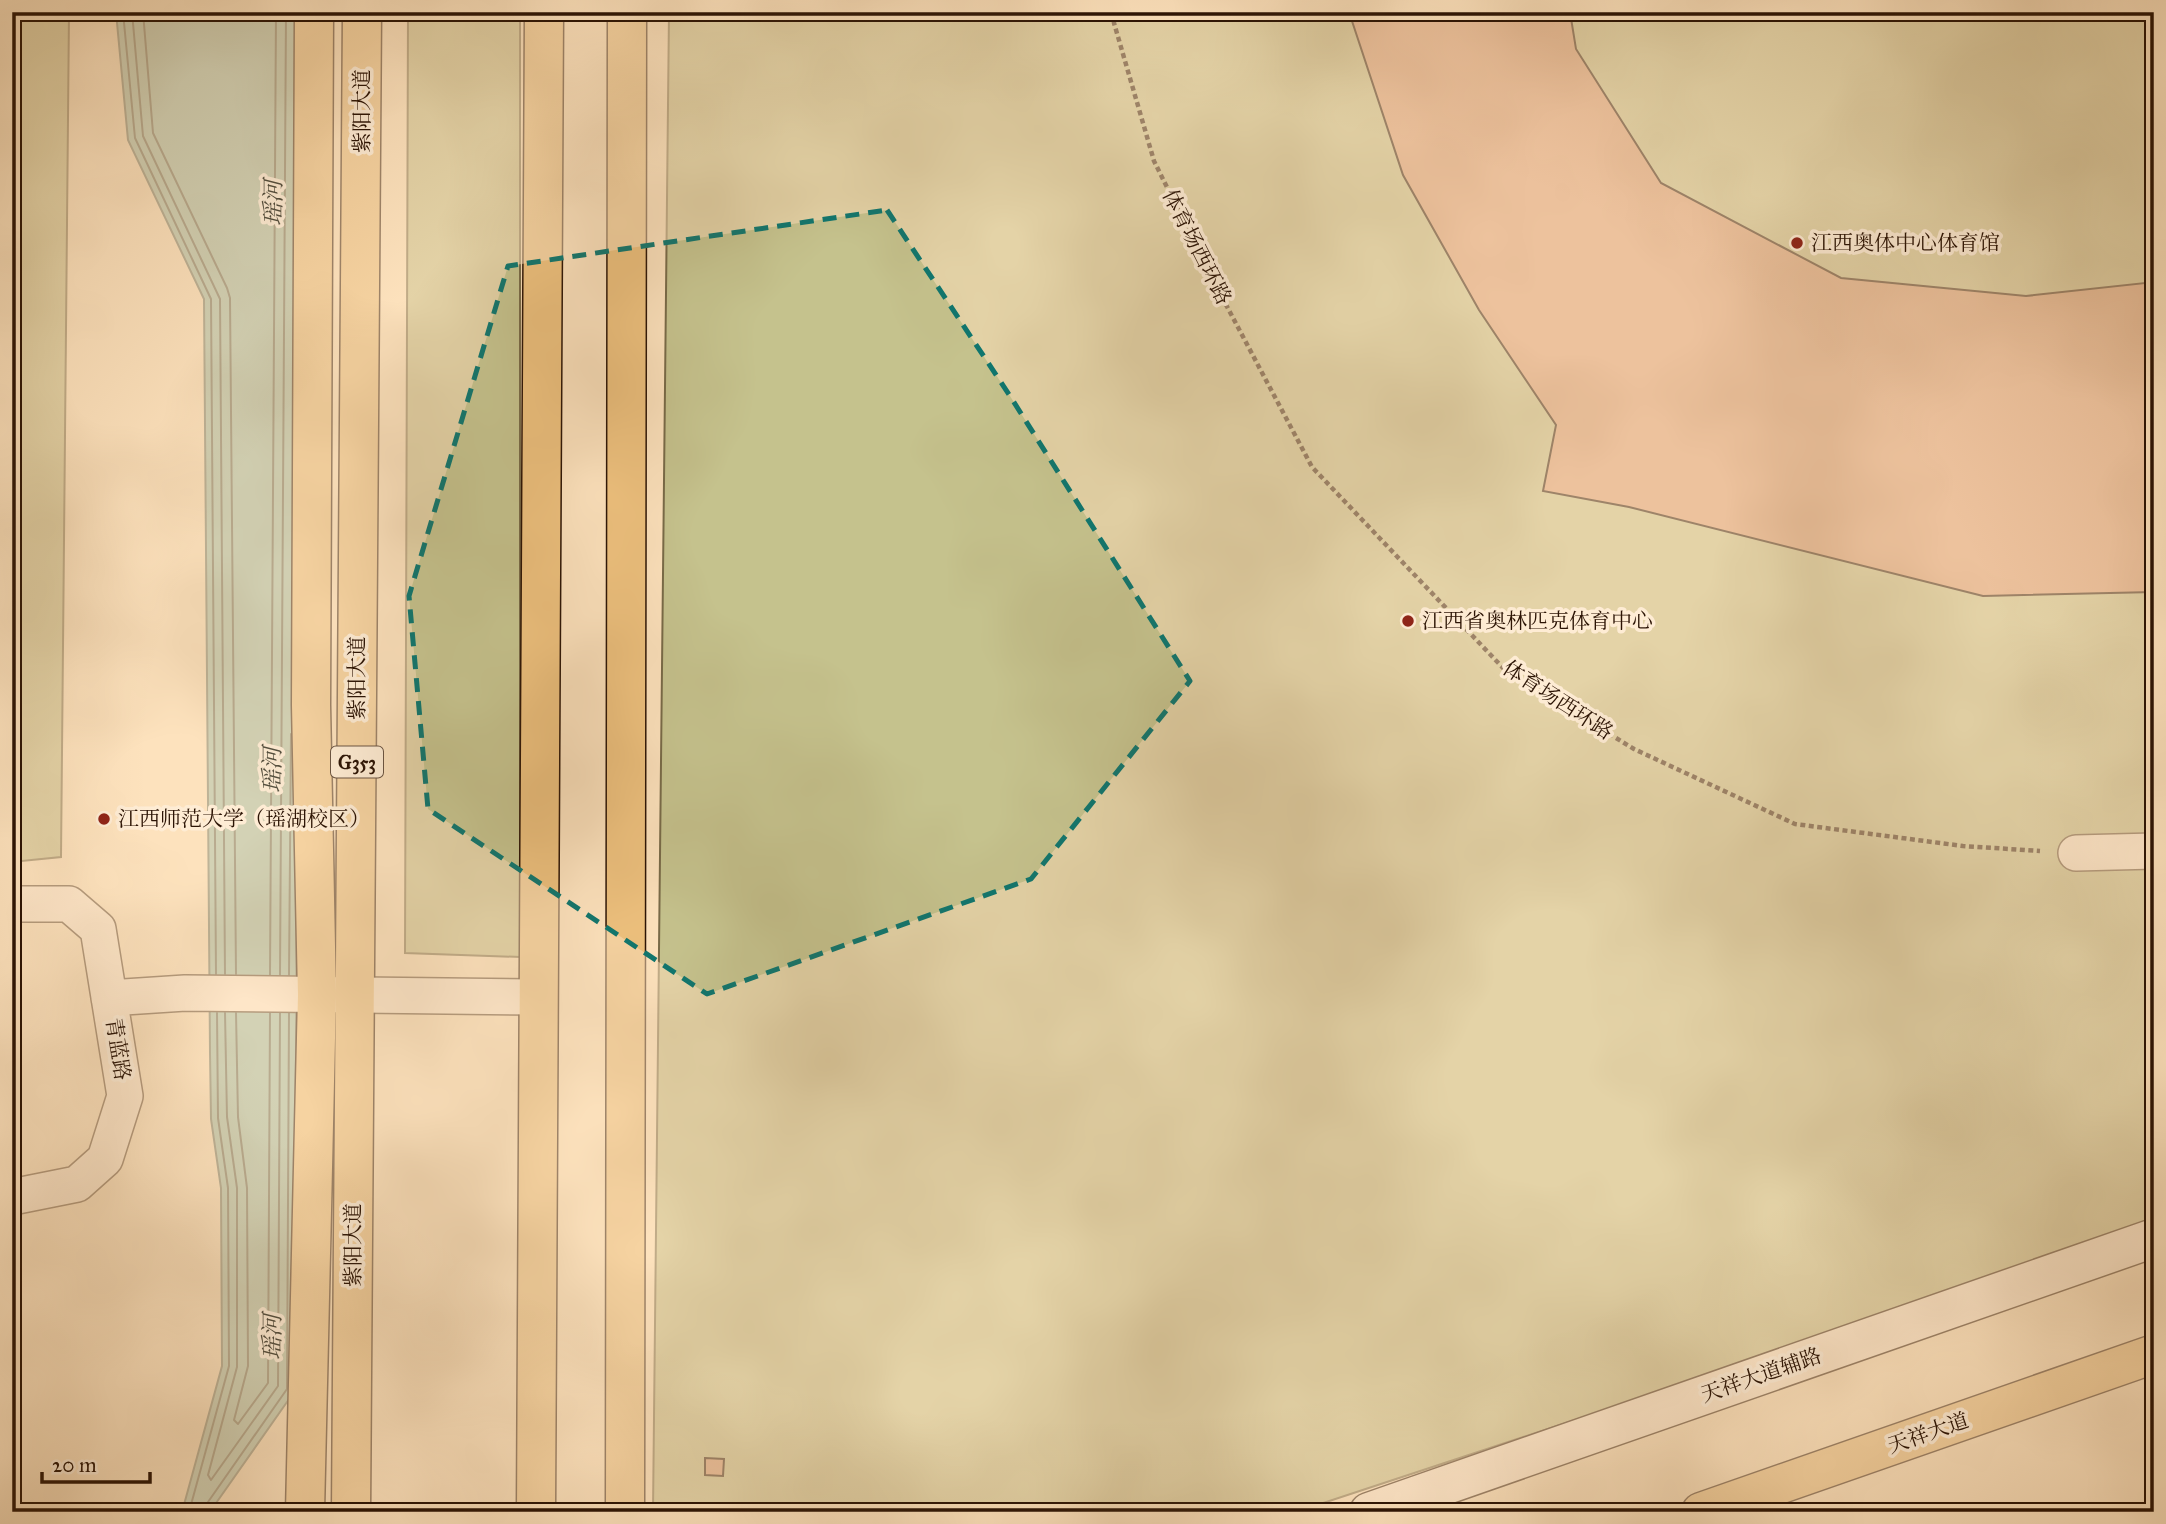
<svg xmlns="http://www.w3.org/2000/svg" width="2166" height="1524" viewBox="0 0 2166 1524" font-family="'IM FELL Great Primer','Noto Serif SC',serif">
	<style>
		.green { fill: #c5c28d; stroke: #786a48; stroke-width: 2 }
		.water { fill: #a1bfac; stroke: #727a69; stroke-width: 2 }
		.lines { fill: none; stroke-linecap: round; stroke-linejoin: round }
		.shore { stroke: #666958; stroke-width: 2 }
		.building { fill: #da9c75; stroke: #2b1304; stroke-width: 2 }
		.minor-casing { stroke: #604732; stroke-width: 38 }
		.secondary-casing { stroke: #2b1304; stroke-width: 41 }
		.primary-casing { stroke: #2b1304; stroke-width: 41 }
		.trunk-casing { stroke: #2b1304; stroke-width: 41 }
		.path { stroke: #2b1304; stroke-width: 4.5; stroke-dasharray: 5 3.5; stroke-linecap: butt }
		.minor { stroke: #feecd4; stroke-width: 35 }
		.secondary { stroke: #feecd4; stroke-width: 38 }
		.primary { stroke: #eec17e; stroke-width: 38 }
		.trunk { stroke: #eec17e; stroke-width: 38 }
		.marked { fill: none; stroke: #0f766e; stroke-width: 5; stroke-dasharray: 14 9; stroke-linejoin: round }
		.poi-dot { fill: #8f2418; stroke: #feecd4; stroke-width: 2.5 }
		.labels { text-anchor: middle; stroke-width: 7; stroke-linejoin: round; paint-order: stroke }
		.shield { fill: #feecd4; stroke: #6a5442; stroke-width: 2 }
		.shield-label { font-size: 19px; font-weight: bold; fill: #2b1304 }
		.street-label { font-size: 21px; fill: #2b1304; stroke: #feecd4 }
		.poi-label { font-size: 21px; fill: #2b1304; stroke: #feecd4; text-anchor: start }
		.water-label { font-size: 23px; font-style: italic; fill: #544f3f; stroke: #feecd4 }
	</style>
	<rect width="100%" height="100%" fill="#fde2bd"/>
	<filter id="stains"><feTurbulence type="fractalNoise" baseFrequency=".00286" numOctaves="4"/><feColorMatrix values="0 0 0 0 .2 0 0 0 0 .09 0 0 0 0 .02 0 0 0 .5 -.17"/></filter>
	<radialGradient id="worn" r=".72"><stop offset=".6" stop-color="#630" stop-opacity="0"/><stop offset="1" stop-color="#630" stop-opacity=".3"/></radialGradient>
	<path class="green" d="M12,12H69L61,857L12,862Z
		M408,12H520V957L405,953Z
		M669,12H2154V1229L1296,1512H653Z"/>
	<path class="water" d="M116,12H302L294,1392L214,1506V1512H182L222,1366L221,1188L211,1119L210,1052L204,299L128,140Z"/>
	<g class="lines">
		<path class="shore" d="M123,12L135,138L211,299L216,974
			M132,12L143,136L220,299L225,974
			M143,12L153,133L227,288L230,298L236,974
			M270,975L276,12
			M280,975L286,12
			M289,975L291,734
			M225,1013L227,1117L237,1188V1367L208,1475L211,1480L278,1386L280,1013
			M236,1013L238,1117L247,1188L248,1366L234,1420L238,1424L268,1383L270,1013
			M189,1512L229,1366L228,1188L218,1118L217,1013
			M207,1512L208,1502L287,1389L289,1013"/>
	</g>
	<path class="building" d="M1349,12H1570L1576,49L1661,183L1841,278L2026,296L2154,282V592L1983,596L1629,507L1543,491L1556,425L1479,310L1403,175Z
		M705,1458L724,1459L723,1476L705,1475Z"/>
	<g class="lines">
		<defs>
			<path id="minor" d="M2076,853L2154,851
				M12,904H69L98,929L125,1096L105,1159L77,1184L12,1197
				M109,998L185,993L539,997"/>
			<path id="secondary" d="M1369,1512L2154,1238"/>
			<path id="primary" d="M305,1512L317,995L311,705L314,12
				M625,1512L627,12
				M1701,1512L2154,1354"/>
			<path id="trunk" d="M351,1512L362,12
				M536,1512L544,12"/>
		</defs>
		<use href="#minor" class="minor-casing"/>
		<use href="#secondary" class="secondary-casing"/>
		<use href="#primary" class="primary-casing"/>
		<use href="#trunk" class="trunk-casing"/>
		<path class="path" d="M1113,12L1114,23L1154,161L1214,282L1312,467L1505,670L1634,749L1795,824L1963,846L2040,851"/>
		<use href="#minor" class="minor"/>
		<use href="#secondary" class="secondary"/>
		<use href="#primary" class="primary"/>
		<use href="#trunk" class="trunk"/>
	</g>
	<path d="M0 0H2166V1524H0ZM887,210L1010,396L1190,681L1031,879L707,994L428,809L409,596L508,266Z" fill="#fde2bd" fill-opacity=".55" fill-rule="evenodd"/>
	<path class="marked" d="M887,210L1010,396L1190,681L1031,879L707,994L428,809L409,596L508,266Z"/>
	<g class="poi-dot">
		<circle cx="1797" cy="243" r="7"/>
		<circle cx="1408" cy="621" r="7"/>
		<circle cx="104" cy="819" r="7"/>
	</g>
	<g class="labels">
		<rect class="shield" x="331" y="746.5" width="52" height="31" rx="5"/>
		<g class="shield-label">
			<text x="357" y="769">G353</text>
		</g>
		<g class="street-label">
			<text transform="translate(362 111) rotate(-90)" y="7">紫阳大道</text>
			<text transform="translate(1197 247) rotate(63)" y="7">体育场西环路</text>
			<text transform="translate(357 678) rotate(-90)" y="7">紫阳大道</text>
			<text transform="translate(1558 700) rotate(33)" y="7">体育场西环路</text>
			<text transform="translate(118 1049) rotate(81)" y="7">青蓝路</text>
			<text transform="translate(353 1245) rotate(-90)" y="7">紫阳大道</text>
			<text transform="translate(1761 1375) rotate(-19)" y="7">天祥大道辅路</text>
			<text transform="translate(1928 1433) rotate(-19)" y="7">天祥大道</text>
		</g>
		<g class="poi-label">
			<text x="1811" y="250">江西奥体中心体育馆</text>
			<text x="1422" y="628">江西省奥林匹克体育中心</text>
			<text x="118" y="826">江西师范大学（瑶湖校区）</text>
		</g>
		<g class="water-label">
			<text transform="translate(273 203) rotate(-90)" y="8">瑶河</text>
			<text transform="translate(272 770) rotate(-90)" y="8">瑶河</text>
			<text transform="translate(272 1337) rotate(-90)" y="8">瑶河</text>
		</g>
	</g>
	<rect width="2166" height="1524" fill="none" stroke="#fde2bd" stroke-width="42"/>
	<rect x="14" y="14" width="2138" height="1496" fill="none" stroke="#2b1304" stroke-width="3.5"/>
	<rect x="21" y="21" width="2124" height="1482" fill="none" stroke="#2b1304" stroke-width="2"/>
	<path d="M42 1472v10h108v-10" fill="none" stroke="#2b1304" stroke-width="3.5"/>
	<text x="52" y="1472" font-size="21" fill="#2b1304" stroke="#feecd4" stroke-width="5" paint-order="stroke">20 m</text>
	<rect width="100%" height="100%" filter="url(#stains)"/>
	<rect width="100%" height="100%" fill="url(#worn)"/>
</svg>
